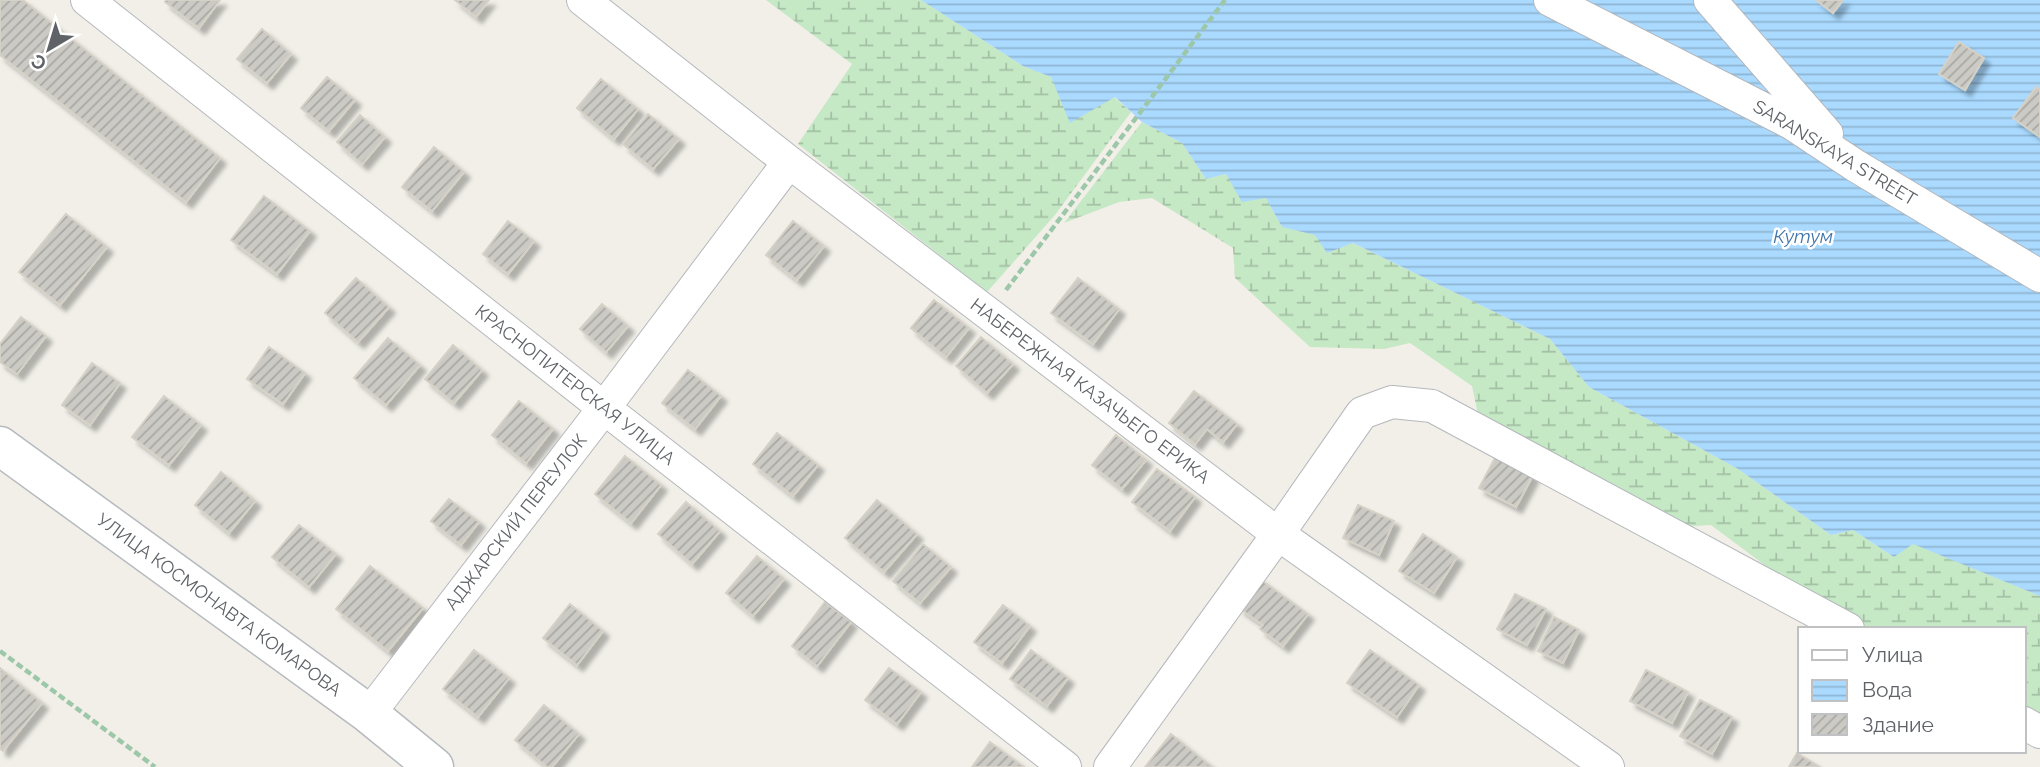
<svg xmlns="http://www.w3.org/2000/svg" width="2040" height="767" viewBox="0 0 2040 767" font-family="Raleway,sans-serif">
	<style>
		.wetland { fill: url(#wetland-marsh) }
		.water { fill: url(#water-rules) }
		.building { fill: url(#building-hatch); stroke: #d6d1c6; stroke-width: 2; filter: url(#shadow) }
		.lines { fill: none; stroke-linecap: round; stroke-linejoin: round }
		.street-casing { stroke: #b5b8bc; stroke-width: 34 }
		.secondary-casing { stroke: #b6babf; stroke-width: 41 }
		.path { stroke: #9cc7a9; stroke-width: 4.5; stroke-dasharray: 7 3.5; stroke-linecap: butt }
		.street { stroke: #fff; stroke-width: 32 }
		.secondary { stroke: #fff; stroke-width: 38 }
		.labels { text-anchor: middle; stroke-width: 5; stroke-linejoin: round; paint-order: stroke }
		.street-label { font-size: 18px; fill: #5f6368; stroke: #fff }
		.water-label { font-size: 19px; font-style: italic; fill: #4174aa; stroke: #fff }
	</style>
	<defs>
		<pattern id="wetland-marsh" width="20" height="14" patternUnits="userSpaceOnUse" patternTransform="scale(1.75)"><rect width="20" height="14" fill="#c5e8c5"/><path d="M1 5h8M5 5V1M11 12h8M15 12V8" fill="none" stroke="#a3c0a4"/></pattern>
		<pattern id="water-rules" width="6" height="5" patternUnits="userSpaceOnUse" patternTransform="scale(1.75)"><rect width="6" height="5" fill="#aadaff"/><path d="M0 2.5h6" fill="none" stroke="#8eb4d2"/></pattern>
		<pattern id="building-hatch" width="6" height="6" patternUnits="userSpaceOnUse" patternTransform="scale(1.75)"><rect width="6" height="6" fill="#cccac5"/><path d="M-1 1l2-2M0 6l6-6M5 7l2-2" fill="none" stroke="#a9a8a4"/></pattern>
		<filter id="shadow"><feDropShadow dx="6" dy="6" stdDeviation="2" flood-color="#0004"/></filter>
	</defs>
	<rect width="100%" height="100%" fill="#f1efe8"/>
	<path class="wetland" d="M766,0H921L1023,66L1051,77L1071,122L1114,97L1131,112L1055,215L987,292L798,144L852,64Z
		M1142,122L1182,143L1206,179L1226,174L1266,198L1282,227L1316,234L1327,252L1353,243L1550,339L1589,387L1738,469L1831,535L1853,530L1894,557L1912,543L2040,596V749L2024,740V629H1868L1766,566L1711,525L1679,527L1479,419L1472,386L1410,343L1384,349L1310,347L1235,278L1233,248L1152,198L1119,202L1064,223Z"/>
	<path class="water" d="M921,0H2040V596L1913,544L1894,557L1853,530L1831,535L1738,469L1589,387L1550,339L1353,243L1327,253L1315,235L1282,227L1266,198L1242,202L1226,174L1206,179L1182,143L1142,122L1115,97L1070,123L1051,77L1023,66Z"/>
	<path class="building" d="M0,0H23L220,158L186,202L0,55Z
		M166,0H220L199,28L165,2Z
		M455,0H489L476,17Z
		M1816,0H1843L1833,13Z
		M262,29L291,54L267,83L237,59Z
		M1959,42L1984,58L1965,90L1939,74Z
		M327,77L355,100L329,131L301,108Z
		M601,79L638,109L614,139L577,108Z
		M2036,87L2040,90V137L2013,118Z
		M648,114L679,139L653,169L623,144Z
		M360,115L385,137L362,164L337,142Z
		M434,147L464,172L432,211L402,187Z
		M264,196L310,231L277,274L231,240Z
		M66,214L107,247L60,305L19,272Z
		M508,221L534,241L508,274L483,254Z
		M793,221L824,246L797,280L766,255Z
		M356,278L389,307L358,342L325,313Z
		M1078,278L1119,309L1093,344L1051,313Z
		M934,300L969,328L946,357L911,328Z
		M602,304L628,326L606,352L580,329Z
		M21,317L46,336L17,374L0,362V344Z
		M981,337L1013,364L987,393L956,366Z
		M388,338L420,365L386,405L354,378Z
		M453,345L482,370L454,403L425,379Z
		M269,347L305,373L283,404L247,379Z
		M92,363L120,383L90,425L62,405Z
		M688,370L721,396L695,429L662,403Z
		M1194,391L1237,424L1223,442L1207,429L1195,444L1169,423Z
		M164,396L201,425L169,465L132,437Z
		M519,401L553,429L526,463L492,435Z
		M777,433L818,465L793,496L753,464Z
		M1116,435L1146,460L1122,489L1092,465Z
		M625,456L661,485L631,523L595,494Z
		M1496,456L1533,475L1516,507L1479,488Z
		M1157,469L1195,497L1170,531L1132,502Z
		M221,472L255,501L229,533L195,505Z
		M449,499L479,522L461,545L431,521Z
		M877,500L917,534L884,572L845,538Z
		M686,502L720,531L692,564L658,534Z
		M1358,505L1394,521L1379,555L1343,538Z
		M299,525L336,554L309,587L272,557Z
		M1423,534L1457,557L1434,593L1399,571Z
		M923,544L951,567L920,603L893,581Z
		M757,556L784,579L753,616L726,593Z
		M370,566L423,608L388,651L336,609Z
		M1260,579L1308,614L1283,646L1260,629L1263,625L1239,608Z
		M1515,594L1546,609L1527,645L1497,629Z
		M825,602L851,622L817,666L792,646Z
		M570,604L603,631L577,665L543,638Z
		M1003,605L1030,626L1002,663L974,642Z
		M1554,617L1579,630L1563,663L1538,651Z
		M474,650L509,678L478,717L443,689Z
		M1031,650L1068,678L1047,706L1010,679Z
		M1370,650L1419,685L1397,717L1347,683Z
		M0,668L42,703L3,751L0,749Z
		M889,668L921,692L897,724L865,700Z
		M1646,670L1688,692L1672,723L1630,701Z
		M1700,700L1732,717L1712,754L1680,736Z
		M544,705L579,734L552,767H547L515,740Z
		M1171,734L1211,766V767H1145Z
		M990,742L1024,767H972Z
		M1797,753L1820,767H1789Z"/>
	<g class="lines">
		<defs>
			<path id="street" d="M87,0L604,408L1065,767
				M583,0L789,162L1278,534L1608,767
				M1550,0L1791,123L1856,166L2040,276
				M1710,0L1827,134
				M369,714L604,408L789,162
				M2024,723L2040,732
				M1110,767L1278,534L1362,413L1392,402L1432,406L1848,629"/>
			<path id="secondary" d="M0,446L369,714L434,767"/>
		</defs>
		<use href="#street" class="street-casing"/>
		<use href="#secondary" class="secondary-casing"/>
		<path class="path" d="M1006,290L1225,0
			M0,651L155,767"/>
		<use href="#street" class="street"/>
		<use href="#secondary" class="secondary"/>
	</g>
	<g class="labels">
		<g class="street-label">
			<text transform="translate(1835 153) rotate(31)" y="6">SARANSKAYA STREET</text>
			<text transform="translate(575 385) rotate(38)" y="6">КРАСНОПИТЕРСКАЯ УЛИЦА</text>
			<text transform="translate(1090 391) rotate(37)" y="6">НАБЕРЕЖНАЯ КАЗАЧЬЕГО ЕРИКА</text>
			<text transform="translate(516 522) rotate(-52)" y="6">АДЖАРСКИЙ ПЕРЕУЛОК</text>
			<text transform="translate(219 605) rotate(36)" y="6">УЛИЦА КОСМОНАВТА КОМАРОВА</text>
		</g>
		<g class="water-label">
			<text x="1803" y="243">Кутум</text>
		</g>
	</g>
	<rect x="1798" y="627" width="228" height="126" fill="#ffffff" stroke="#bfc1c3" stroke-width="2"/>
	<rect x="1812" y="650" width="35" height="10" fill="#ffffff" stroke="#bfc1c3" stroke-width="2"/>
	<text x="1862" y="662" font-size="21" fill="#5f6368">Улица</text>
	<rect x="1812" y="680" width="35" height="21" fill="url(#water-rules)" stroke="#bfc1c3" stroke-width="2"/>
	<text x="1862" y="697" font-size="21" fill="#5f6368">Вода</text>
	<rect x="1812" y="714" width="35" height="21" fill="url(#building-hatch)" stroke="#bfc1c3" stroke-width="2"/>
	<text x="1862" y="732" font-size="21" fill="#5f6368">Здание</text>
	<g transform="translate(49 49) rotate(218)" stroke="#ffffff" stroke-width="5" paint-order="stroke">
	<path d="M0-5L12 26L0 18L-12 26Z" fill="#5f6368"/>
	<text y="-10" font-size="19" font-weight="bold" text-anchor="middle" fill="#5f6368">С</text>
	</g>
</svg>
